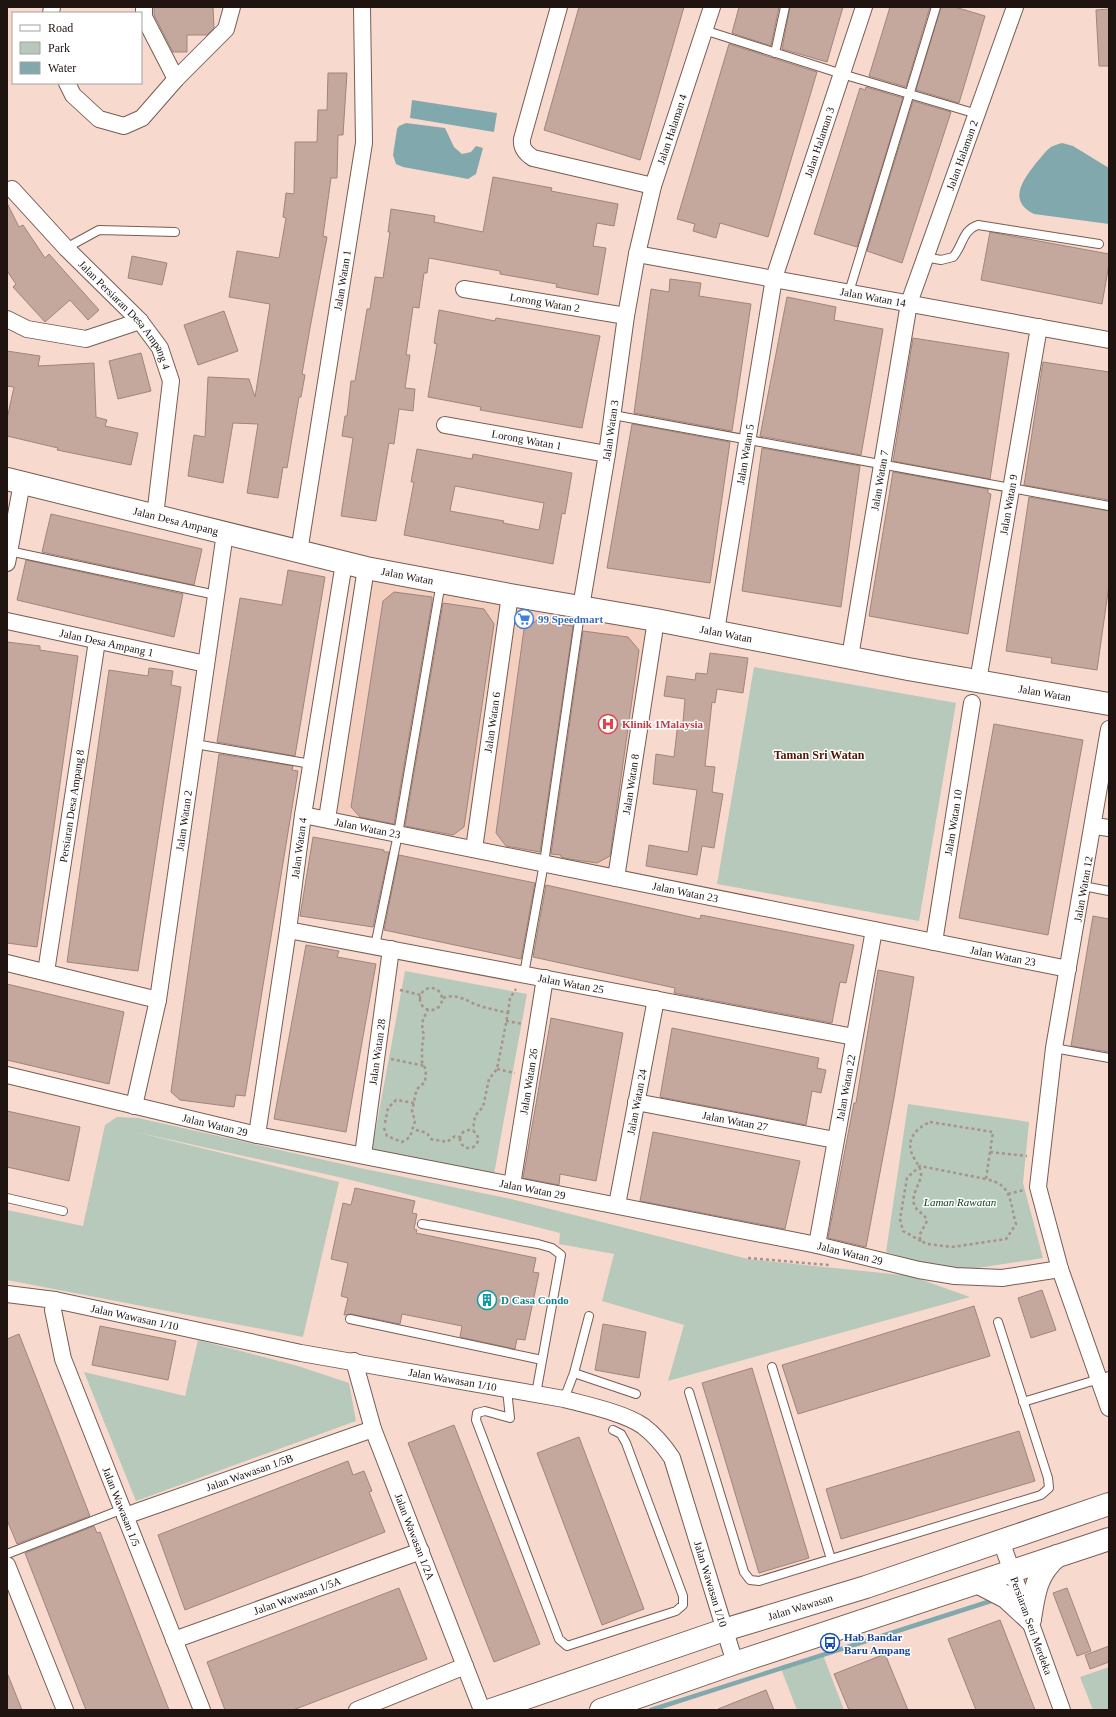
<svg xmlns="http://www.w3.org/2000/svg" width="1116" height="1717" viewBox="0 0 1116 1717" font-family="Georgia,serif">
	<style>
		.built { fill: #f4cebf }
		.green { fill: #b6c9ba }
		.water { fill: #81a9ad }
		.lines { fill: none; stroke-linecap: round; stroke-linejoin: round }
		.stream { stroke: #81a9ad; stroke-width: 4.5 }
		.building { fill: #c5a89d; stroke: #a1857a; fill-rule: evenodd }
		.lane-casing { stroke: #775d53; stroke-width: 10 }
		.street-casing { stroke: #775d53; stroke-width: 18 }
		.secondary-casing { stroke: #775d53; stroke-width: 24 }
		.path { stroke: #a99289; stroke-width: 2.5; stroke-dasharray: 3 3; stroke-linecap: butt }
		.lane { stroke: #fff; stroke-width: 8 }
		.street { stroke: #fff; stroke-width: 16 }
		.secondary { stroke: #fff; stroke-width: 22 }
		.labels { text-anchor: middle; stroke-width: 3; stroke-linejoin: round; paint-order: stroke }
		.street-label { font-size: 11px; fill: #1f1410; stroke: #fff }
		.shop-label { font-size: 11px; font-weight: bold; fill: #366cbe; stroke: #fff; text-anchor: start }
		.health-label { font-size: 11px; font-weight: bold; fill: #be3a42; stroke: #fff; text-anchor: start }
		.park-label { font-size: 11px; font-style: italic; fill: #08391b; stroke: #fff }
		.culture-label { font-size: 11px; font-weight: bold; fill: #0d838f; stroke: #fff; text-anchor: start }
		.transit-label { font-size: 11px; font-weight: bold; fill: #164399; stroke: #fff; text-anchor: start }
		.neighbourhood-label { font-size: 12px; font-weight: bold; fill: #531200; stroke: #fff }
	</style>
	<rect width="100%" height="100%" fill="#f8d9ce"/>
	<path class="built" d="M371,579L649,628L611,871L333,815Z"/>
	<path class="green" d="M754,667L956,703L919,921L717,884Z
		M405,971L527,994L494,1174L372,1150Z
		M908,1104L1029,1122L1023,1183L1043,1258L971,1269L939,1268L886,1252Z
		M117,1117L138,1118L360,1168L511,1199L748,1259L911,1276L970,1297L668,1381L684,1325L602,1301L614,1254L559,1244L560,1233L343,1178L136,1132L339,1182L303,1337L7,1280V1210L83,1226L105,1125Z
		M198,1340L298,1366L349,1383L356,1421L136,1501L84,1372L185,1396Z
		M823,1655L844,1710H797L780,1666Z
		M1109,1667V1710H1093L1080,1677Z"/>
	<path class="water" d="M412,100L497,113L494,132L410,118Z
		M406,123L445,128L454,147L462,154L471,152L476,146L483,148L476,174L468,179L463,178L403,167L396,164L393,155L397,129L399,126Z
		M1062,143L1073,146L1109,168V224L1034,214C1007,201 1023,180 1036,163C1041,158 1045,151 1051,147C1054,145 1059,144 1062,143Z"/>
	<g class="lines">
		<path class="stream" d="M651,1710L994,1600"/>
	</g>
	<path class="building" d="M154,7H213L214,28L207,35H187V52H173L154,15Z
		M579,7H684L640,160L544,130Z
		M739,7H779L771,46L732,33Z
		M790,7H843L827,62L782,49Z
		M890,7H930L906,87L869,76Z
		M941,7H955L985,16L959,103L916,90Z
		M1109,9V66H1099L1096,10Z
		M729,44L817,72L768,237L720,223L716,238L693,231L695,224L677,219Z
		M328,73H347L343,135H338L337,178H331L323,236L327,237L310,328L302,374L305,375L301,397H299L287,468L283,467L278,498L247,493L258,424L233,423L223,483L188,476L194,435L205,437L208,377L249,379L255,397L270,304L229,297L237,251L279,258L286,218L283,217L286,193L294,194L295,142H317L318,110H327Z
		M866,87L903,98L857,247L814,234L860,88L865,90Z
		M913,101L951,112L902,263L867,251Z
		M493,177L552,188L551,191L618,204L614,226L597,223L593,246L606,248L598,295L556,287L557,284L500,274V271L429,258L427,273H424L419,308L413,307L406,355H410L405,388L415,389L413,411L399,409L394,444L389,443L376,521L341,516L353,438L342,436L345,416H347L351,381H355L367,309H370L375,277L383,278L390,232H388L391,209L435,216L434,222L483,232Z
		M7,203L19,227L23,225L45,258L49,254L99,310L88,320L70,300L45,322L13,287L16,284L7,271Z
		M990,232L1109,254V264L1102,304L981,280Z
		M132,256L167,263L162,285L128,278Z
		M670,279L701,283L699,296L751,304L732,431L634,413L651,289L669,292Z
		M787,297L836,307L834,320L883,329L861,455L760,436Z
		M439,310L495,321L496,318L600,336L582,428L480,410L481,407L428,397L437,344L434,343Z
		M224,311L238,351L198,365L184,325Z
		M913,338L1009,353L990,479L893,461Z
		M7,351L40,356L38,366L94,363L96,417L107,420L105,426L138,433L131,465L57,450L58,448L7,436V419L14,387L7,386Z
		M141,353L151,391L118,399L109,361Z
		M1043,362L1109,372V500L1024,485Z
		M632,424L730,442L710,583L607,568Z
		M762,448L860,466L841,607L742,591Z
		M417,449L472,459L473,454L572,473L565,514L562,513L553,564L404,535L414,482H411ZM455,486L544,503L539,530L503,523L504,521L450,511Z
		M893,472L988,489V493L991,494L968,634L869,616Z
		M1029,497L1109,511V585L1097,670L1051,663L1052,658L1006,651Z
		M51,514L202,549L194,585L42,552Z
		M26,560L183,594L174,637L17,600Z
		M288,570L325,577L295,756L217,742L240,598L282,605Z
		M394,592L432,597V602L394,824L360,817L351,807L383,601Z
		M443,603L484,609L494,624L464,827L453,835L405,826Z
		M537,620L573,626L540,852L506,846L496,833L524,629Z
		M583,631L628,637L639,650L610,856L597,863L569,859L561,857V855L551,854Z
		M7,642L40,646V650L78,656L37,947L7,943Z
		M710,653L748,658L743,693L717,689L715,703L712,702L705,766L715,767L712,792L723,794L714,848L702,846L697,875L646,866L649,845L688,852L697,790L653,784L656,754L674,757L678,722H683L685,699L664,696L667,676L695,680L696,673L707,674Z
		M149,668L173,671L171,685L181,687L138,971L67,962L109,670L148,676Z
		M994,724L1083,740L1048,935L959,918Z
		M219,754L293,766L292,770L298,771L245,1096L236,1095L234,1107L180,1100L171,1092Z
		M313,837L384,850V852H389L373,927L300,916Z
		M399,855L535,883L521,959L384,930Z
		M546,885L700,919L701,915L854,945L846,983L840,982L832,1023L674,993L675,988L533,957Z
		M1093,916L1109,919V1052L1071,1046Z
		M306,945L339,951L337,957L376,964L346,1132L274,1119Z
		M878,970L914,977L894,1098L866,1247L828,1238L854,1103H856Z
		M7,984L124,1012L109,1084L7,1060Z
		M551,1018L623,1033L596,1181L560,1174L559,1185L523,1178Z
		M672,1028L819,1058L817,1068L826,1070L821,1093L812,1091L806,1125L660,1097Z
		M7,1111L80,1127L69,1181L7,1167Z
		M653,1132L800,1161L785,1229L640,1201Z
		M355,1188L415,1201L412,1213L417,1214L414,1229L417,1230L416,1233L536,1258L533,1272L539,1273L525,1340L517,1339L515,1349L460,1337L462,1326L402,1314L400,1324L351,1314L344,1315L348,1298L341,1296L348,1263L331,1259L343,1203L351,1205Z
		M1042,1290L1056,1330L1031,1338L1018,1298Z
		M974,1306L990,1356L798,1414L782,1365Z
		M603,1324L646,1332L639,1378L595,1370Z
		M100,1326L176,1341L168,1380L92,1365Z
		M19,1334L90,1516L17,1544L7,1520V1339Z
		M752,1368L809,1558L759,1573L702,1383Z
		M454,1425L540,1644L494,1662L408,1443Z
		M1019,1431L1035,1481L841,1539L826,1489Z
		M579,1437L644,1609L602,1625L537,1453Z
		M348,1461L353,1475L364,1471L372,1491L369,1492L385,1532L185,1610L158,1535Z
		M94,1526L97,1533L100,1532L169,1710H86L25,1553Z
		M399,1588L427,1659L293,1710H225L207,1662Z
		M1067,1588L1091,1651L1077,1656L1053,1593Z
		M1000,1620L1035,1710H976L948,1639Z
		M1109,1646V1662L1090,1669L1085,1655Z
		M885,1654L908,1710H849L834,1674Z
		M7,1675H8L22,1710H7Z
		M766,1690L774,1710H718V1709Z"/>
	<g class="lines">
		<defs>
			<path id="lane" d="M704,30L842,74L977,114
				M775,53L785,7
				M66,248L99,230L175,232
				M925,257L941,260L953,257C963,246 962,230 978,225L1099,244
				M849,292L936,7
				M613,415L1109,506
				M9,551L216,595
				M195,744L311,764
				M1083,886L1109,891
				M375,946L398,834L441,582
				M524,974L544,863L581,607
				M1054,1048L1109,1058
				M7,1198L63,1211
				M422,1224L538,1244L552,1248L561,1255L536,1394
				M350,1319L542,1360
				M772,1367L831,1559
				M574,1373L636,1394
				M507,1390L510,1418L485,1411L477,1413L476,1420L559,1639L567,1646L676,1611L683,1605V1596L626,1443L621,1434L613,1430
				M689,1392L744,1572L750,1580L759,1581L1041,1495L1049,1488L1048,1478L998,1322
				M564,1399L574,1373L589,1316
				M1023,1402L1109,1376
				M7,1554L123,1509"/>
			<g id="street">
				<path d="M144,7V17L176,79"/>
				<path d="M559,7L522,139C521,148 525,153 533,158L653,186"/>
				<path d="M51,13L52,7"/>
				<path d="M67,83L73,95L99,119L124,126L142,118L176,79L226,29L232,7"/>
				<path id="s1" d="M12,189L66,248L140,321L160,348L171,381L155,516"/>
				<path id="s2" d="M637,254L1109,340"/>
				<path id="s3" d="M464,289L626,316"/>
				<path d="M7,319L27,329L86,339L140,321"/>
				<path id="s4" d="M445,425L607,454"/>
				<path id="s5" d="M299,552L364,143L362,7"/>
				<path d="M7,563L22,483"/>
				<path id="s6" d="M581,607L607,454L626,316L637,254L653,186L712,7"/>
				<path id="s7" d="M7,621L206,664"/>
				<path id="s8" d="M716,631L774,278L864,7"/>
				<path id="s9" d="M850,657L909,303L1015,7"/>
				<path id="s10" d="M978,681L1039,327"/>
				<path d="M1109,729L1054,1048L1038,1187L1060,1269L1109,1408"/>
				<path id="s11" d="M303,815L1068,969"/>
				<path d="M327,819L366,568"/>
				<path d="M1094,826L1109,828"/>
				<path id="s12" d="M474,849L510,595"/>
				<path id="s13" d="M616,878L656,620"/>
				<path id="s14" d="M288,930L854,1037"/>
				<path id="s15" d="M934,942L972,703"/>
				<path d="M7,963L158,1000"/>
				<path id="s16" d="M46,972L97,641"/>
				<path id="s17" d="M7,1075L257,1135L817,1245L919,1270L955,1276L1002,1278L1060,1269"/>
				<path id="s18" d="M636,1102L835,1140"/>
				<path id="s19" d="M134,1106L158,1000L225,533"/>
				<path id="s20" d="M257,1135L288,930L303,815L344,563"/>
				<path id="s21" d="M363,1155L391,949"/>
				<path id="s22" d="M512,1185L545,978"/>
				<path id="s23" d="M617,1205L656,999"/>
				<path id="s24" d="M817,1245L874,930"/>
				<path id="s25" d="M7,1294L55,1300L301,1353L564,1399C587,1405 624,1413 643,1426C655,1435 664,1446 672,1458L735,1663"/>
				<path id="s26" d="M55,1300L53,1310L63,1359L202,1710"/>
				<path id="s27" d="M354,1361L373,1429L482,1710"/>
				<path id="s28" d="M125,1516L373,1429"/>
				<path id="s29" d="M1001,1541L1062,1710"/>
				<path d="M7,1565L65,1710"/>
				<path id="s30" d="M174,1640L421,1551"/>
				<path d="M357,1710L465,1666"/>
			</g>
			<g id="secondary">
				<path id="s31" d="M7,479L366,568L510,595L656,620L908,669L1109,704"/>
				<path d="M979,1583L1006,1597L1030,1619"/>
				<path d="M1030,1619C1034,1593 1036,1574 1057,1556"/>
				<path id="s32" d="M491,1710L724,1630L866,1587L1109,1504"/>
				<path d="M601,1710L735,1663L1109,1539"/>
			</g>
		</defs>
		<use href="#lane" class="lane-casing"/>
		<use href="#street" class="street-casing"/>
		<use href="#secondary" class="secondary-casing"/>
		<path class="path" d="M420 999a11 11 0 1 1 22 0a11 11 0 1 1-22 0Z
			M400,990L421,995
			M443,998C459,992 468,1003 483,1007C491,1009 500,1011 508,1013L497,1069L489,1079L483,1107L475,1116L473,1130
			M508,1013L510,998L516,989
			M506,1021L523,1024
			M391,1059L425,1066
			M497,1069L515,1073
			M930,1122L993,1132L986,1179C1013,1185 1009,1200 1016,1224L1006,1239L952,1247L927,1244L921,1241L919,1236L927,1221C925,1213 916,1212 914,1204C911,1195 920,1184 921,1175C921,1167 917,1164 914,1158C904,1141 915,1129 930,1122Z
			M385,1123L388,1108L396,1100L414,1103
			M384,1128L387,1136L402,1142L410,1137L415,1121L412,1111L416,1092L417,1089L425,1082L426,1070L422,1062V1047L424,1034L422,1030L423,1019L428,1010
			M460 1139a9 9 0 1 1 18 0a9 9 0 1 1-18 0Z
			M416,1130L427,1133L431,1139L447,1142L455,1136L460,1137
			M990,1152L1027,1156
			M1008,1194L1024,1190
			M921,1241L903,1231L900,1219L907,1178L920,1166L986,1179
			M748,1258L829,1265"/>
		<use href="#lane" class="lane"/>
		<use href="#street" class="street"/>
		<use href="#secondary" class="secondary"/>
	</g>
	<defs>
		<symbol id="supermarket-ring" viewBox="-11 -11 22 22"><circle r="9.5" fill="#fff" stroke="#3f7fe0" stroke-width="1.5"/><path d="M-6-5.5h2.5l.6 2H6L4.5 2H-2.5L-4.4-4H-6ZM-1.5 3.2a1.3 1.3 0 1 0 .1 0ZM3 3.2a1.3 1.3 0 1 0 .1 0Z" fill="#3f7fe0"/></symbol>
		<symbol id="hospital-ring" viewBox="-11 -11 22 22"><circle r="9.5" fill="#fff" stroke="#e0444e" stroke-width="1.5"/><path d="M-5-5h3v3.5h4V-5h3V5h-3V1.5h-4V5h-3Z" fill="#e0444e"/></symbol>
		<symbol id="building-ring" viewBox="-11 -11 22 22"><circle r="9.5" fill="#fff" stroke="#0f9aa8" stroke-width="1.5"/><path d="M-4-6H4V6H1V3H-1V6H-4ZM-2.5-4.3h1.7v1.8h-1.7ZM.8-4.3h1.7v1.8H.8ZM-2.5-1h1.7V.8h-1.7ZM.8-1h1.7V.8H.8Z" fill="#0f9aa8"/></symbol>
		<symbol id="bus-ring" viewBox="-11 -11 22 22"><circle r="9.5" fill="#fff" stroke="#1a4fb4" stroke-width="1.5"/><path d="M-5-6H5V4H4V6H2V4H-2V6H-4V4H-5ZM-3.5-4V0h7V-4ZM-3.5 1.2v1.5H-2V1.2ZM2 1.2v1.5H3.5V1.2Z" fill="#1a4fb4"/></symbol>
	</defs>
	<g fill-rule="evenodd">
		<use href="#supermarket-ring" x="513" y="608" width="22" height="22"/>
		<use href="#hospital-ring" x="597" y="713" width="22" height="22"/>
		<use href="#building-ring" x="476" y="1289" width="22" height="22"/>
		<use href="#bus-ring" x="819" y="1632" width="22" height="22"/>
	</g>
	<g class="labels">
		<g class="street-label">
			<text dy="4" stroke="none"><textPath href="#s6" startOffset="487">Jalan Halaman 4</textPath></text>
			<text dy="4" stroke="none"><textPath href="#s8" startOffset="501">Jalan Halaman 3</textPath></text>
			<text dy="4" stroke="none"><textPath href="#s9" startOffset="516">Jalan Halaman 2</textPath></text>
			<text dy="4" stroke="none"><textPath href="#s5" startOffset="275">Jalan Watan 1</textPath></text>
			<text dy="4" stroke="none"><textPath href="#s2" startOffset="240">Jalan Watan 14</textPath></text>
			<text dy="4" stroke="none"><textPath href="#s3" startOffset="82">Lorong Watan 2</textPath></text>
			<text dy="4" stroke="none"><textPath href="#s1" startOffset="170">Jalan Persiaran Desa Ampang 4</textPath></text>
			<text dy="4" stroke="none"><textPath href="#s6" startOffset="179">Jalan Watan 3</textPath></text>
			<text dy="4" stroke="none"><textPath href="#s4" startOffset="83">Lorong Watan 1</textPath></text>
			<text dy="4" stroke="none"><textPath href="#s8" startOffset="179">Jalan Watan 5</textPath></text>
			<text dy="4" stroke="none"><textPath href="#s9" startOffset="179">Jalan Watan 7</textPath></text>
			<text dy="4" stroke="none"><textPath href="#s10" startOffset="179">Jalan Watan 9</textPath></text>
			<text dy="4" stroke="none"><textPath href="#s31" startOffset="174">Jalan Desa Ampang</textPath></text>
			<text dy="4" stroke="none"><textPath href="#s31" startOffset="412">Jalan Watan</textPath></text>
			<text dy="4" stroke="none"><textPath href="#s31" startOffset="736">Jalan Watan</textPath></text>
			<text dy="4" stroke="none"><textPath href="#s7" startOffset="102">Jalan Desa Ampang 1</textPath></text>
			<text dy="4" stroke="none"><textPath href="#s31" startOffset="1060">Jalan Watan</textPath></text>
			<text dy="4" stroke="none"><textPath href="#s12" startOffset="128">Jalan Watan 6</textPath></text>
			<text dy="4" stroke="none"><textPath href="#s13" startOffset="95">Jalan Watan 8</textPath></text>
			<text dy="4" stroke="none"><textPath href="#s16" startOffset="168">Persiaran Desa Ampang 8</textPath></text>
			<text dy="4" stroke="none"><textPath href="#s19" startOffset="290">Jalan Watan 2</textPath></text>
			<text dy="4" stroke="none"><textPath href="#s15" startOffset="121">Jalan Watan 10</textPath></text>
			<text dy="4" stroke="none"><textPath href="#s11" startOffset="66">Jalan Watan 23</textPath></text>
			<text dy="4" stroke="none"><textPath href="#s20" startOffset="290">Jalan Watan 4</textPath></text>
			<text transform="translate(1083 889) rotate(-80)" y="4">Jalan Watan 12</text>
			<text dy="4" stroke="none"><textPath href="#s11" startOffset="390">Jalan Watan 23</textPath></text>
			<text dy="4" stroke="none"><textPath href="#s11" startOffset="714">Jalan Watan 23</textPath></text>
			<text dy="4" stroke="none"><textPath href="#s14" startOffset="288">Jalan Watan 25</textPath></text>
			<text dy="4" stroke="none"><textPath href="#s21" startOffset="104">Jalan Watan 28</textPath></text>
			<text dy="4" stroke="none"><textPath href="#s22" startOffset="105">Jalan Watan 26</textPath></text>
			<text dy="4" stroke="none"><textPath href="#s24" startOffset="160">Jalan Watan 22</textPath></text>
			<text dy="4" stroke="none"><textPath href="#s23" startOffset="105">Jalan Watan 24</textPath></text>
			<text dy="4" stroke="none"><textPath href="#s18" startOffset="101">Jalan Watan 27</textPath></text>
			<text dy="4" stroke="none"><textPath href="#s17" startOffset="214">Jalan Watan 29</textPath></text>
			<text dy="4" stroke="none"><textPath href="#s17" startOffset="538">Jalan Watan 29</textPath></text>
			<text dy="4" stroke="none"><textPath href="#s17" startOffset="862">Jalan Watan 29</textPath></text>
			<text dy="4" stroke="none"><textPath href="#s25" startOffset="130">Jalan Wawasan 1/10</textPath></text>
			<text dy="4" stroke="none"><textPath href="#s25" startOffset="454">Jalan Wawasan 1/10</textPath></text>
			<text dy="4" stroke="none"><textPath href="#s28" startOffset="132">Jalan Wawasan 1/5B</textPath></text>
			<text dy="4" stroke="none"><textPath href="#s26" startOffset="219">Jalan Wawasan 1/5</textPath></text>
			<text dy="4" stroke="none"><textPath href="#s27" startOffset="186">Jalan Wawasan 1/2A</textPath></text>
			<text dy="4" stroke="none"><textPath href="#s25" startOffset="826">Jalan Wawasan 1/10</textPath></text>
			<text dy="4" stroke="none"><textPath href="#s30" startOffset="131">Jalan Wawasan 1/5A</textPath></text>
			<text dy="4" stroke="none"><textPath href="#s32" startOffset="326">Jalan Wawasan</textPath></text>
			<text dy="4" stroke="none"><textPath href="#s29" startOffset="90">Persiaran Seri Merdeka</textPath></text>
		</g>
		<g class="shop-label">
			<text x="538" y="623">99 Speedmart</text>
		</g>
		<g class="health-label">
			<text x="622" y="728">Klinik 1Malaysia</text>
		</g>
		<g class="park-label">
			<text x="960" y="1206">Laman Rawatan</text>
		</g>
		<g class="culture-label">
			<text x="501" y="1304">D Casa Condo</text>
		</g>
		<g class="transit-label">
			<text x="844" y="1641">Hab Bandar<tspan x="844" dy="13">Baru Ampang</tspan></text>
		</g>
		<g class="neighbourhood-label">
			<text x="819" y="759">Taman Sri Watan</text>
		</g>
	</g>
	<rect width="1116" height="1717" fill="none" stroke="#1f1410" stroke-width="16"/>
	<rect x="12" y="12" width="130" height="72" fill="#ffffff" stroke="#a5a19f"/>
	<rect x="20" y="25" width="20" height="6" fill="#ffffff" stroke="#a5a19f"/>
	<text x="48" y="32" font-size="12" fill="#1f1410">Road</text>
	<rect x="20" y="42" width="20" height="12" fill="#b6c9ba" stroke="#a5a19f"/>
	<text x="48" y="52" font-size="12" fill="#1f1410">Park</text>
	<rect x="20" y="62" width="20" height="12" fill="#81a9ad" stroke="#a5a19f"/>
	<text x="48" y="72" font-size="12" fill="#1f1410">Water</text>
</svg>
